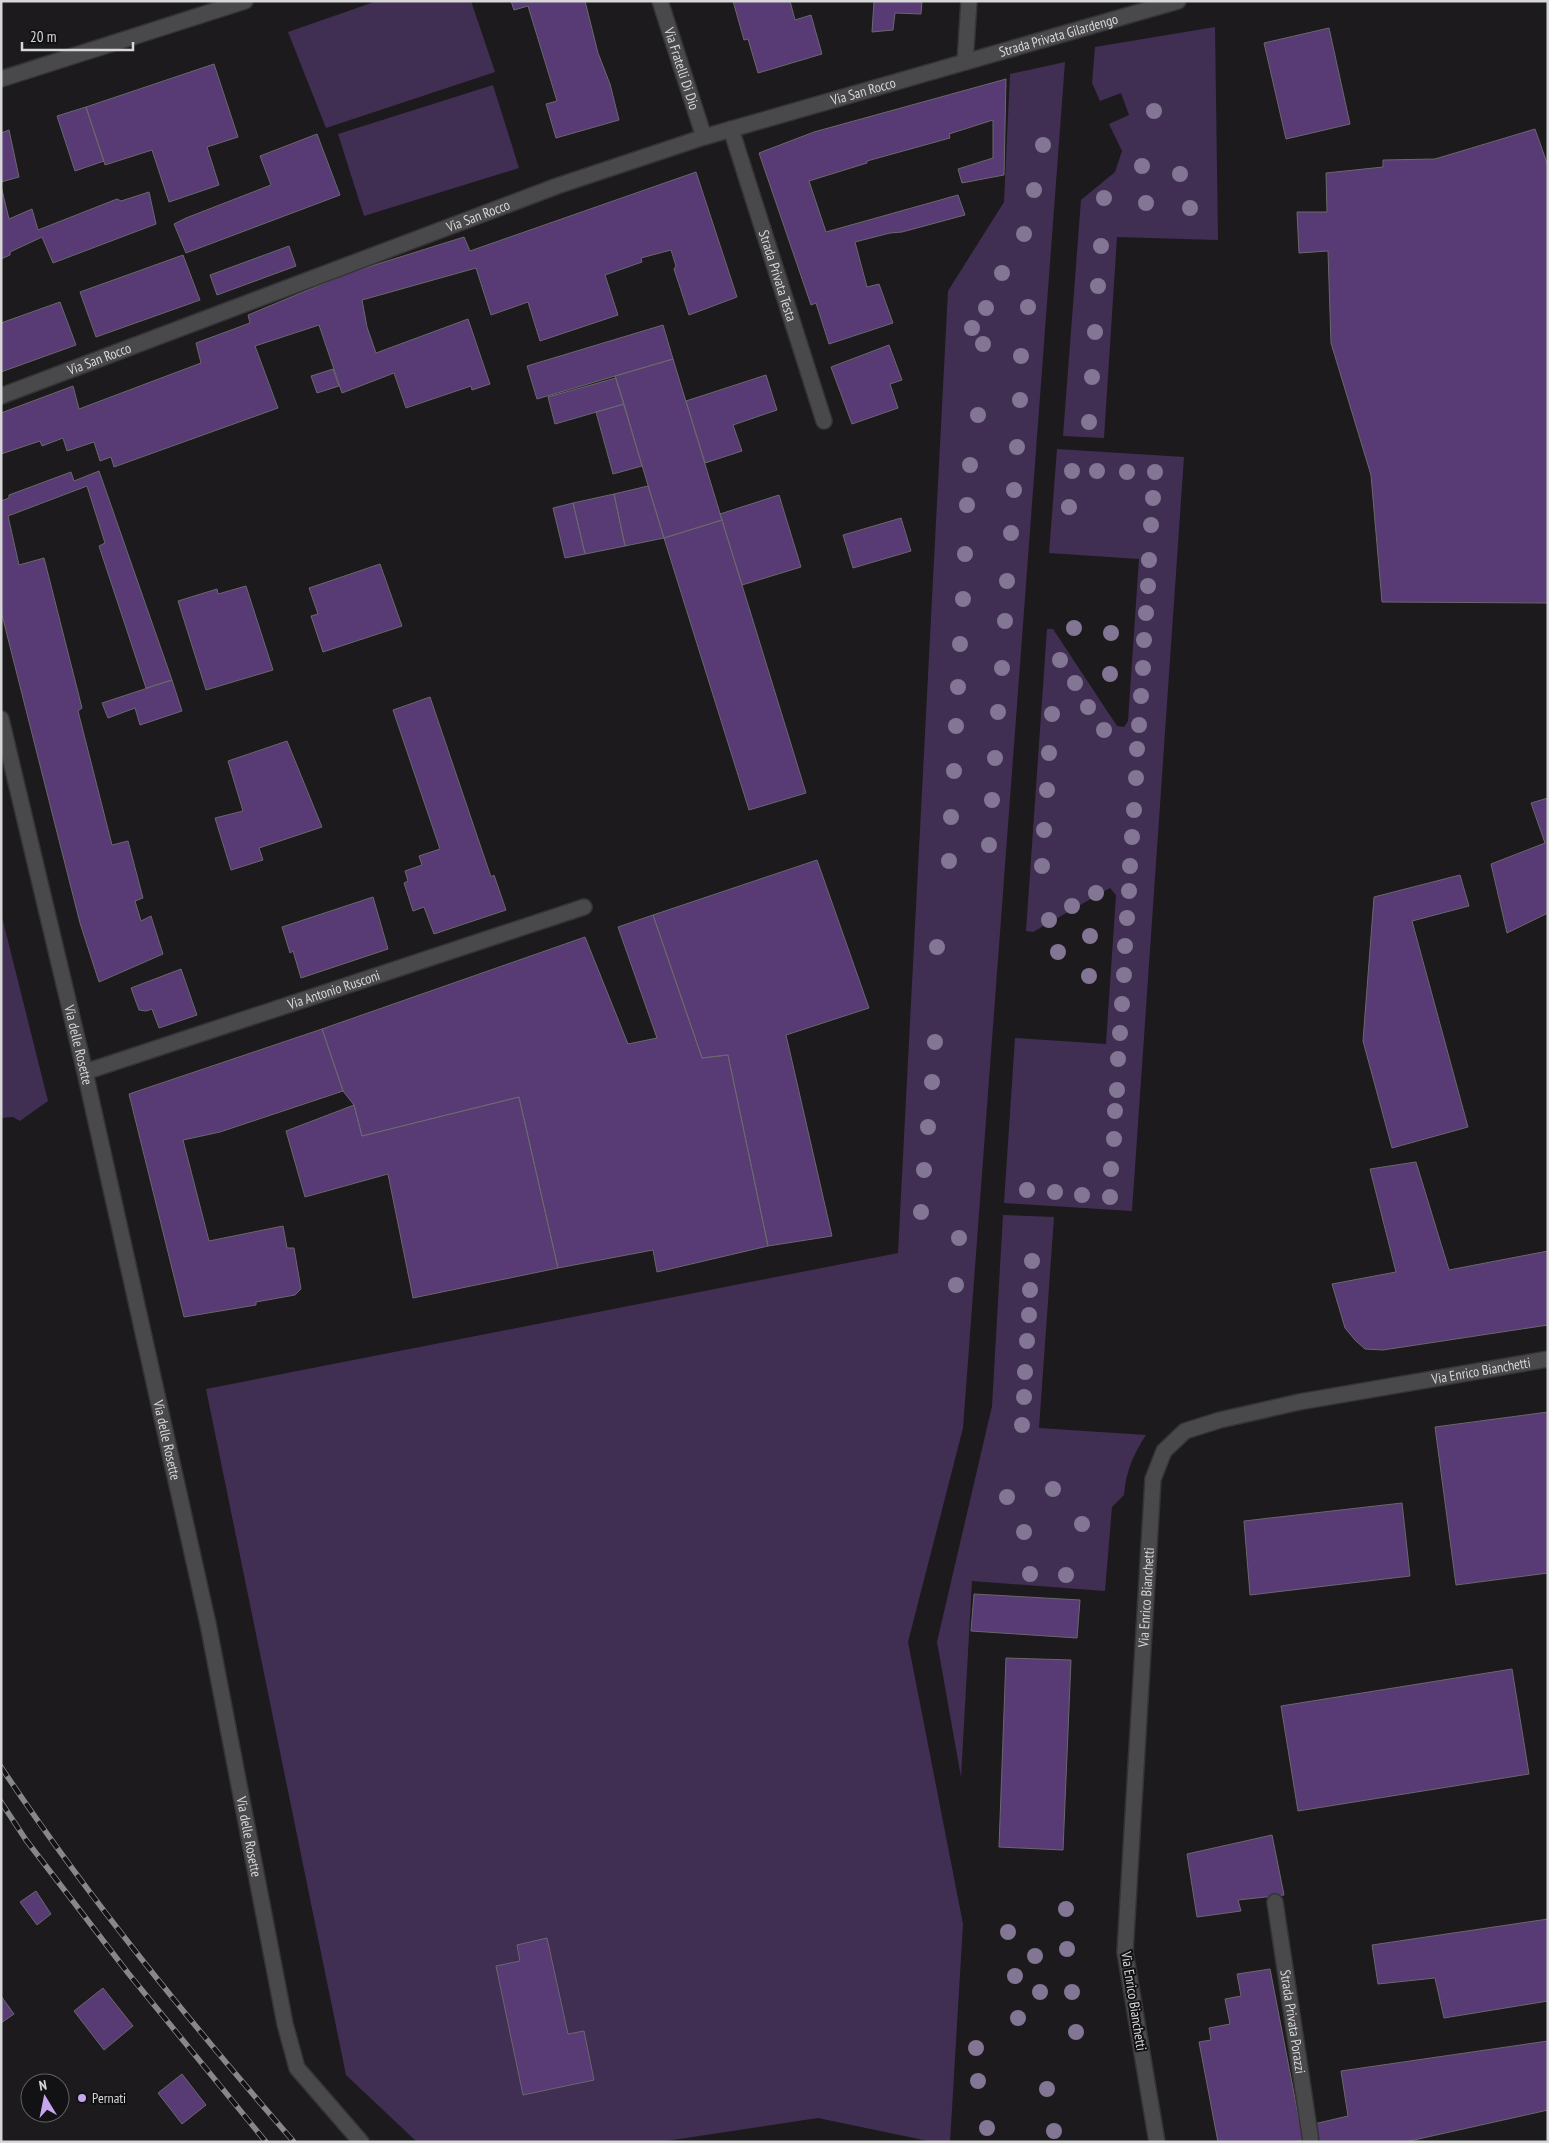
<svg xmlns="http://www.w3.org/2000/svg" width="1549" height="2143" viewBox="0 0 1549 2143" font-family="'PT Sans Narrow',sans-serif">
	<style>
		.green { fill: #412f53 }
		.building { fill: #583a75; stroke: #69686b }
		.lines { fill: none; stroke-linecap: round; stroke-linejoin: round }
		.minor-casing { stroke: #343435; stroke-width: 18 }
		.minor { stroke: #49484b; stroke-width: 15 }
		.rail-casing { stroke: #888789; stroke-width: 5.5 }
		.rail { stroke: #121114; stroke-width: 4; stroke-dasharray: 11; stroke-linecap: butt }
		.tree { fill: #837594 }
		.poi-dot { fill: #c8a5ef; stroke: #121114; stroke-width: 2 }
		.labels { text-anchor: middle; stroke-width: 4; stroke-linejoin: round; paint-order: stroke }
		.street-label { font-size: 14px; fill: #d7d7d8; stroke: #121114 }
		.poi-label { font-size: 14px; fill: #d7d7d8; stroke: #121114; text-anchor: start }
	</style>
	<rect width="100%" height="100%" fill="#1c1a1d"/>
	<path class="green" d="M377,1H471L495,72L326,128L288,32Z
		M1215,27L1218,240L1117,237L1104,438L1063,436L1081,200L1115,172L1122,151L1109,124L1129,115L1121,93L1100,101L1092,83L1095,47Z
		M1065,62L963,1428L908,1642L963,1924L950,2142H933L818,2118L659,2142H417L346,2075L206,1389L898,1253L948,291L1004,202L1010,74Z
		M493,85L519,168L364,216L338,134Z
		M1057,449L1184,457L1132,1211L1004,1203L1015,1038L1106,1044L1116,895L1110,888L1033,932L1026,931L1047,629H1053L1117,726L1124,727L1128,721L1139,559L1049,553Z
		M1,913L48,1101L20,1121L13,1117L1,1118Z
		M1003,1215L1054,1217L1039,1428L1146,1435C1133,1455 1126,1471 1124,1495L1112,1507L1105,1591L972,1581L961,1777L937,1642L992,1406Z"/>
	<path class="building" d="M511,1H585L598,53L610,84L619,120L556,138L546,104L557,101L528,6L514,10Z
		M733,1H790L795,20L811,15L822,54L758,73L748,39L744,40Z
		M874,1H922L921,14L895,13L893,30L872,32Z
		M1329,28L1350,124L1286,139L1264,43Z
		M214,64L238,137L207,147L219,185L169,202L152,150L105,165L86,107Z
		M1006,79L1004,175L962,183L958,169L993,158V120L949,134L950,138L867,161V163L809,181L826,232L958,195L965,215L902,232L890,233L855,242L867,287L879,284L893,323L829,344L816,303L811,305L759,153L814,132Z
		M86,107L104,161L75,171L57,116Z
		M1535,129L1548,166V603L1382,602L1371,475L1331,343L1328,251L1299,253L1297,212H1327L1326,173L1383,167V160L1435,159Z
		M9,130L19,177L1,182V133Z
		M317,134L340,195L186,253L174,224L186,218L271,185L260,156Z
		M696,172L737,297L689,315L674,269L676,266L671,250L641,258L642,262L605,275L618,315L540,341L528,302L491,315L476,268L362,300L367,327L376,353L468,319L490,384L472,390L471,386L406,408L394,373L342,393L319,325L255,346L278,408L114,467L111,457L100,461L94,442L67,451L63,438L42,446L40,441L1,454V413L73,386L79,409L201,363L196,343L250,323L248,315L349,273L464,237L470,251Z
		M1,186L9,219L32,209L38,230L117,199L121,201L149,192L156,224L53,263L42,237L10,252V255L1,259Z
		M289,246L296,266L217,295L210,275Z
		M183,255L200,300L96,337L80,292Z
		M60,302L76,345L1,372V323Z
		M663,325L673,359L537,399L527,366Z
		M889,345L902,380L890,384L898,408L852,424L831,367Z
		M673,359L722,520L664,538L615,376Z
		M333,369L339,386L317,393L311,376Z
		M766,375L777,410L733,425L742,451L705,463L686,401Z
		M616,378L624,404L555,424L548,397Z
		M624,404L642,466L613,474L596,412Z
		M99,471L172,680L146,688L99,546L105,543L87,486L8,516L19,565L44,558L82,708L78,711L112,845L128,841L143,898L135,901L141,921L151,916L163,954L99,982L80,923L1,611V501L9,498V495L71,472L74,481Z
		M648,486L664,538L625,546L614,494Z
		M614,494L625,546L585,554L573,503Z
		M779,495L801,567L742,585L720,514Z
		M573,503L585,554L565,558L553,508Z
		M901,518L911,551L853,568L843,535Z
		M722,520L806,793L749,810L664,538Z
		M380,564L402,626L323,652L311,616L318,614L309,588Z
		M246,586L273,670L206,690L178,601L217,589L218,594Z
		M172,680L182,711L140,725L135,708L108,718L102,703Z
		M430,697L491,877L494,875L506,910L434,934L424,907L413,911L404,883L408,881L405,871L422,865L419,856L440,849L393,710Z
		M287,741L322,827L259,848L263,860L231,870L215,818L243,811L228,761Z
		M1548,798V913L1507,933L1491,864L1545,843L1531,803Z
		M817,860L869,1008L786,1035L832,1236L768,1246L728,1055L702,1058L653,915Z
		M1460,875L1469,906L1412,921L1468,1127L1392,1148L1363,1041L1374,897Z
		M373,897L388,949L301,978L293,951L290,953L282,927Z
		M653,915L702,1058L728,1055L768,1246L657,1272L653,1250L558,1268L519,1097L362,1136L354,1105L343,1091L322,1029L585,937L628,1044L657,1038L618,927Z
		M181,969L197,1015L159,1028L152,1009L146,1011L139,1010L131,988Z
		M322,1029L343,1091L220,1132L183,1140L209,1241L283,1226L287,1248H294L301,1289L295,1295L256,1302V1305L184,1317L129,1094Z
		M519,1097L558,1268L413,1298L388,1174L305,1197L286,1131L354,1105L362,1136Z
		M1416,1162L1449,1270L1548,1251V1325L1383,1350L1365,1349L1355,1340L1345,1328L1332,1284L1396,1272L1370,1169Z
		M1548,1412V1573L1456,1585L1435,1427Z
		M1402,1503L1410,1576L1250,1595L1244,1521Z
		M974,1594L1080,1600L1077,1638L971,1631Z
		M1006,1658L1071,1660L1063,1850L999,1847Z
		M1512,1669L1529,1774L1298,1811L1281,1706Z
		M1272,1835L1284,1895L1238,1900L1241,1911L1197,1917L1187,1854Z
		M36,1891L51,1914L37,1925L20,1902Z
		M1548,1919V2001L1444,2018L1435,1978L1378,1984L1372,1945Z
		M547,1938L568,2034L584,2031L594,2080L523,2095L496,1966L520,1961L517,1945Z
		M1270,1969L1303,2140L1293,2142H1218L1199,2042L1211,2040L1209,2028L1230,2024L1225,1999L1241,1996L1237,1974Z
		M103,1988L133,2026L104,2050L74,2011Z
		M1,1996L14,2014L1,2023Z
		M1548,2041V2110L1405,2142H1317L1314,2124L1348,2116L1341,2071Z
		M182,2074L206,2105L182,2124L158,2093Z"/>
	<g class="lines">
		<defs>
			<g id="minor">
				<path id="s1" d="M660,1L704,137"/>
				<path d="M965,62L969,1"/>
				<path d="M1,79L245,1"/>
				<path id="s2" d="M731,129L824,421"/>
				<path id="s3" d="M1,396L557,186L704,137L1178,1"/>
				<path id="s4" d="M1,719L85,1072L208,1624L285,2024L297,2068L361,2142"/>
				<path id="s5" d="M85,1072L584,907"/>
				<path id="s6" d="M1275,1902L1311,2142"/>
				<path id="s7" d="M1157,2142L1125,1952L1153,1479L1164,1451L1185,1431L1220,1420L1299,1402L1548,1359"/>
			</g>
		</defs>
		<use href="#minor" class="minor-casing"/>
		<use href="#minor" class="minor"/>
		<defs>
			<path id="rail" d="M1,1767C89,1899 190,2022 294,2142
				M1,1802L26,1840L128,1973L266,2142"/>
		</defs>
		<use href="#rail" class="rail-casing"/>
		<use href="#rail" class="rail"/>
	</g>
	<g class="tree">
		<circle cx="1154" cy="111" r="8"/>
		<circle cx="1043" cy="145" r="8"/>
		<circle cx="1142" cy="166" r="8"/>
		<circle cx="1180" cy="174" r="8"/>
		<circle cx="1034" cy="190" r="8"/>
		<circle cx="1104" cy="198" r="8"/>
		<circle cx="1146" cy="203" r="8"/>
		<circle cx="1190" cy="208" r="8"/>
		<circle cx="1024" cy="234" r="8"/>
		<circle cx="1101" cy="246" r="8"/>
		<circle cx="1002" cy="273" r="8"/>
		<circle cx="1098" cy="286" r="8"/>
		<circle cx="1028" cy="307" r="8"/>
		<circle cx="986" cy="308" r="8"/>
		<circle cx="972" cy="328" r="8"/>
		<circle cx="1095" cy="332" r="8"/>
		<circle cx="983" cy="344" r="8"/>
		<circle cx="1021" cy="356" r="8"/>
		<circle cx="1092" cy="377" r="8"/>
		<circle cx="1020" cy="400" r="8"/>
		<circle cx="978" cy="415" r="8"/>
		<circle cx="1089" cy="422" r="8"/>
		<circle cx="1017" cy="447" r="8"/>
		<circle cx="970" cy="465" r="8"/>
		<circle cx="1072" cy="471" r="8"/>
		<circle cx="1097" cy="471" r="8"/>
		<circle cx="1127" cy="472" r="8"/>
		<circle cx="1155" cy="472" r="8"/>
		<circle cx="1014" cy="490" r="8"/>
		<circle cx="1153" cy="498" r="8"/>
		<circle cx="967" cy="505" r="8"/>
		<circle cx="1069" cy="507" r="8"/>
		<circle cx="1151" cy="525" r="8"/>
		<circle cx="1011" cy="533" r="8"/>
		<circle cx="965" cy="554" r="8"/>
		<circle cx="1149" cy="560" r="8"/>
		<circle cx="1007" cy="581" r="8"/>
		<circle cx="1148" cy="586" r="8"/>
		<circle cx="963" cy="599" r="8"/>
		<circle cx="1146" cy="613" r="8"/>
		<circle cx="1005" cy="621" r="8"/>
		<circle cx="1074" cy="628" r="8"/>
		<circle cx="1111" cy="633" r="8"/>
		<circle cx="1144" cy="640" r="8"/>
		<circle cx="960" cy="644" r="8"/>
		<circle cx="1060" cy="660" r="8"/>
		<circle cx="1002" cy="668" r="8"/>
		<circle cx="1143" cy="668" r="8"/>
		<circle cx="1110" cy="674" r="8"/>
		<circle cx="1075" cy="683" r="8"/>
		<circle cx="958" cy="687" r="8"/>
		<circle cx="1141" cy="696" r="8"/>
		<circle cx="1088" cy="707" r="8"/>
		<circle cx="998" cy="712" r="8"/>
		<circle cx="1052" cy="714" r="8"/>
		<circle cx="1139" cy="725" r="8"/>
		<circle cx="956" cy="726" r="8"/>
		<circle cx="1104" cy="730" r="8"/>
		<circle cx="1137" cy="749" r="8"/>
		<circle cx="1049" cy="753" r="8"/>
		<circle cx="995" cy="758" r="8"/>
		<circle cx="954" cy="771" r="8"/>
		<circle cx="1136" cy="778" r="8"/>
		<circle cx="1047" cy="790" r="8"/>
		<circle cx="992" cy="800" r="8"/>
		<circle cx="1134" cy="810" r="8"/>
		<circle cx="951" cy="817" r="8"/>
		<circle cx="1044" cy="830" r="8"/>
		<circle cx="1132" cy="837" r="8"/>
		<circle cx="989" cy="845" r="8"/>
		<circle cx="949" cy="861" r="8"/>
		<circle cx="1042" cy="866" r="8"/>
		<circle cx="1130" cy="866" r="8"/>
		<circle cx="1129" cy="891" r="8"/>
		<circle cx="1096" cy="893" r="8"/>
		<circle cx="1072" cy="906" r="8"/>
		<circle cx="1127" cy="918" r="8"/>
		<circle cx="1049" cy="920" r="8"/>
		<circle cx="1090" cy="936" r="8"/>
		<circle cx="1125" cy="946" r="8"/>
		<circle cx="937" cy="947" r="8"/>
		<circle cx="1058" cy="952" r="8"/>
		<circle cx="1124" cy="975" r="8"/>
		<circle cx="1089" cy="976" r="8"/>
		<circle cx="1122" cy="1004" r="8"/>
		<circle cx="1120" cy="1033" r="8"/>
		<circle cx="935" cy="1042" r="8"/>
		<circle cx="1118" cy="1059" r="8"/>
		<circle cx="932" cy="1082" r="8"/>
		<circle cx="1117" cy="1090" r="8"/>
		<circle cx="1115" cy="1111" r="8"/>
		<circle cx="928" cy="1127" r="8"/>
		<circle cx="1114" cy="1139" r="8"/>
		<circle cx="1111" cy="1169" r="8"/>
		<circle cx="924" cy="1170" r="8"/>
		<circle cx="1027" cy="1190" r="8"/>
		<circle cx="1055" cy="1192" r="8"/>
		<circle cx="1082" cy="1195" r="8"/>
		<circle cx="1110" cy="1197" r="8"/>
		<circle cx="921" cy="1212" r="8"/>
		<circle cx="959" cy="1238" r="8"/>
		<circle cx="1032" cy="1261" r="8"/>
		<circle cx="956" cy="1285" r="8"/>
		<circle cx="1030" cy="1290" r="8"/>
		<circle cx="1029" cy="1315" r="8"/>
		<circle cx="1027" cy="1341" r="8"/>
		<circle cx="1025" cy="1372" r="8"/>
		<circle cx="1024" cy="1397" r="8"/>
		<circle cx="1022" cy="1425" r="8"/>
		<circle cx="1053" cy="1489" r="8"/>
		<circle cx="1007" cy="1497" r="8"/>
		<circle cx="1082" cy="1524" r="8"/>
		<circle cx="1024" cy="1532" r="8"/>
		<circle cx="1030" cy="1574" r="8"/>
		<circle cx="1066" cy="1575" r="8"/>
		<circle cx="1066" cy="1909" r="8"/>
		<circle cx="1008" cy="1932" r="8"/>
		<circle cx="1067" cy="1949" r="8"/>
		<circle cx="1035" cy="1956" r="8"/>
		<circle cx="1015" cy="1976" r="8"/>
		<circle cx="1040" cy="1992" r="8"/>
		<circle cx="1072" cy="1992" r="8"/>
		<circle cx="1018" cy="2018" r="8"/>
		<circle cx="1076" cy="2032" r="8"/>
		<circle cx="976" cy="2048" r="8"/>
		<circle cx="978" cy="2081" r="8"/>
		<circle cx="1047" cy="2089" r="8"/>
		<circle cx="987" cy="2128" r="8"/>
		<circle cx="1054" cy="2131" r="8"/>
	</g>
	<circle class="poi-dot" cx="82" cy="2098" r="5"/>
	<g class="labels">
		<g class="street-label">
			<text dy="5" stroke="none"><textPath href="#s3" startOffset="1118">Strada Privata Gilardengo</textPath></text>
			<text dy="5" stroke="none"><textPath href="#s1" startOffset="71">Via Fratelli Di Dio</textPath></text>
			<text dy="5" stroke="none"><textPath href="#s3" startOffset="915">Via San Rocco</textPath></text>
			<text dy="5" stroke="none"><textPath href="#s3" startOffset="510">Via San Rocco</textPath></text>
			<text dy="5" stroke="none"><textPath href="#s2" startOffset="154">Strada Privata Testa</textPath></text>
			<text dy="5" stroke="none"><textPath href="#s3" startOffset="105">Via San Rocco</textPath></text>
			<text dy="5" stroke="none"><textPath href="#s5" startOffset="262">Via Antonio Rusconi</textPath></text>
			<text dy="5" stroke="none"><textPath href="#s4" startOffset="335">Via delle Rosette</textPath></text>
			<text dy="5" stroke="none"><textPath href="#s7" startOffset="1028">Via Enrico Bianchetti</textPath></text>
			<text dy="5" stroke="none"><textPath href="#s4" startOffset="740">Via delle Rosette</textPath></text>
			<text dy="5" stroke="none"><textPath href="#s7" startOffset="548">Via Enrico Bianchetti</textPath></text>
			<text dy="5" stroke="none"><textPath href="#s4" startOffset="1145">Via delle Rosette</textPath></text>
			<text transform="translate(1134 2001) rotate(81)" y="5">Via Enrico Bianchetti</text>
			<text dy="5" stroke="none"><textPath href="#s6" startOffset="121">Strada Privata Porazzi</textPath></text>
		</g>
		<g class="poi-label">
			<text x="92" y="2103">Pernati</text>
		</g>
	</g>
	<rect width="1549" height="2143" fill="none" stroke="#d7d7d8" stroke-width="5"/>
	<g transform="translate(45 2098) rotate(350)"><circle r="24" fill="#121114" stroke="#616062"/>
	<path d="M0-4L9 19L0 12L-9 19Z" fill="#c8a5ef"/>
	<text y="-8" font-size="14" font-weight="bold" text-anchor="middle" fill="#d7d7d8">N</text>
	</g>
	<path d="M22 42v8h111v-8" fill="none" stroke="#d7d7d8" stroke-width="2.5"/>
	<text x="30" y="42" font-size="15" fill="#d7d7d8" stroke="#121114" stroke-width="4" paint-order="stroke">20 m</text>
</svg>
